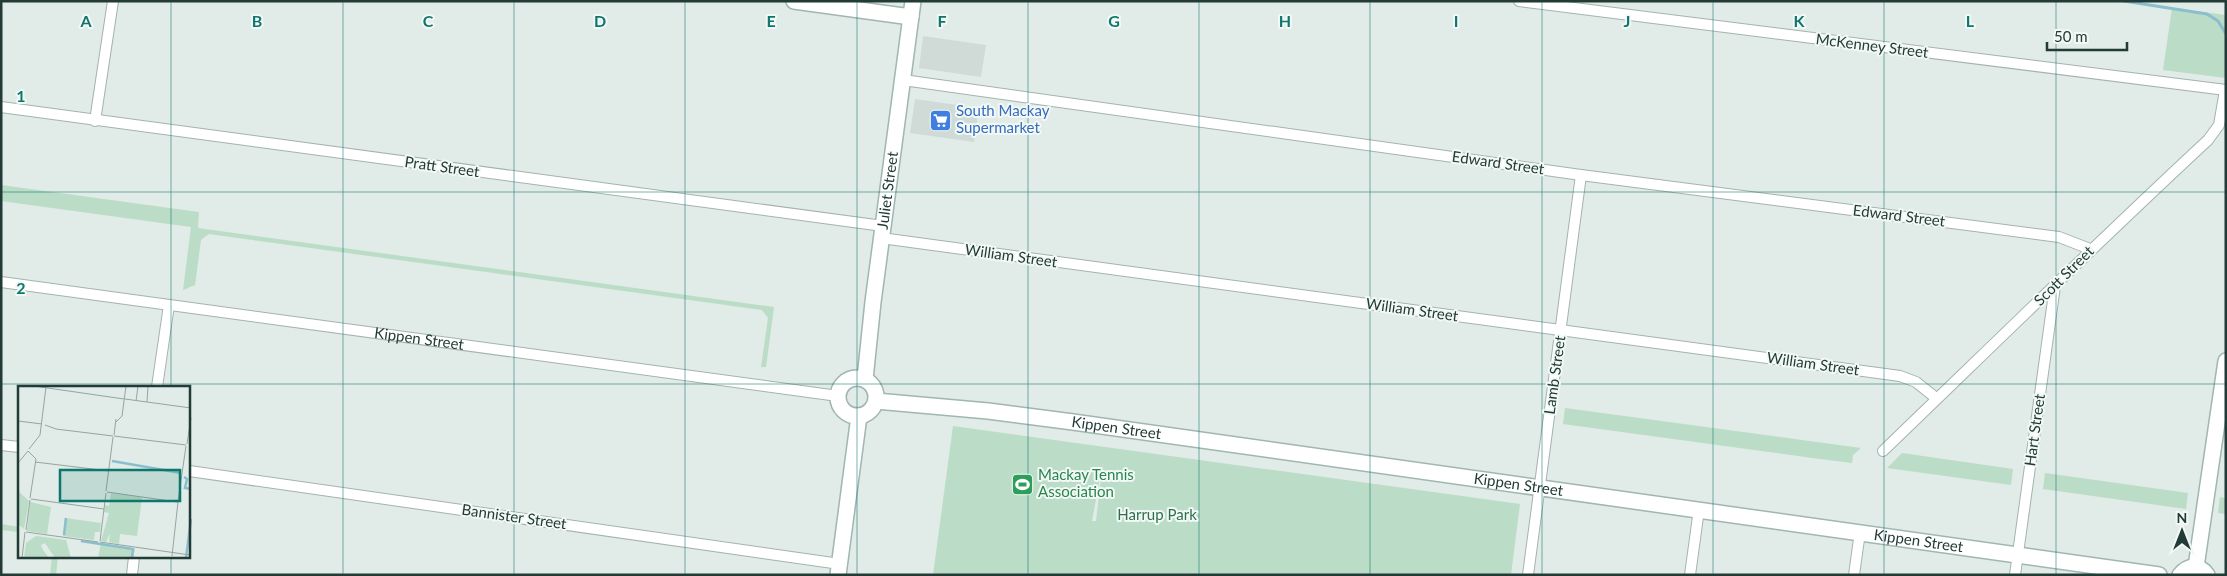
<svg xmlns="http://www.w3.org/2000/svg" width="2227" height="576" viewBox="0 0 2227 576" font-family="Lato,sans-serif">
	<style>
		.built { fill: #d0dbd7 }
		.green { fill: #bbdcc6; fill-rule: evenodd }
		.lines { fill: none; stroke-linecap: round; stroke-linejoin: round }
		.stream { stroke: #8bbfce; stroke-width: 3 }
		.street-casing { stroke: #a4b3ae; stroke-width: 12 }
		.secondary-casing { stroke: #a0b6b0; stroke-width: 18 }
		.street { stroke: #fff; stroke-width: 10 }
		.secondary { stroke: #fff; stroke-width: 15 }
		.grid { fill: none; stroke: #0f766e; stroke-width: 1; stroke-opacity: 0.55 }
		.labels { text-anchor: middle; stroke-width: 4; stroke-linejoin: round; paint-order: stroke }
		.street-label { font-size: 15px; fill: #223b36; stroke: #f2f8f5 }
		.shop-label { font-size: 15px; fill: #366cbe; stroke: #f2f8f5; text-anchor: start }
		.leisure-label { font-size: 15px; fill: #27864d; stroke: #f2f8f5; text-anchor: start }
		.park-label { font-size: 15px; fill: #2e704d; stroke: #f2f8f5 }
		.inset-river { fill: none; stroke: #8bbfce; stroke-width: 2.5 }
		.inset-road { fill: none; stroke: #95a5a0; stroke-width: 1 }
		.view { fill: #0f766e; fill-opacity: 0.15; stroke: #0f766e; stroke-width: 2.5 }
		.inset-edge { fill: none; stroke: #223b36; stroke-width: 2.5 }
		.grid-label { font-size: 16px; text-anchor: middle; font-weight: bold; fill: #0f766e; stroke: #f2f8f5; stroke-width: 4; stroke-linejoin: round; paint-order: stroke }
	</style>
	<rect width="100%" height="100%" fill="#e1ebe7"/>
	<path class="built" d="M923,36L986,45L981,77L919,68Z
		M915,99L979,108L974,142L910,133Z"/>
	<path class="green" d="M2172,8L2226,15V78L2163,70Z
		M1,185L199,212L198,228L774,307L766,367H761L768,318L762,310L209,234L201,240L195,285L183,290L191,227L1,201Z
		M1565,408L1861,448L1853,455L1852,463L1820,459L1563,424Z
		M953,426L1520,504L1511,575H933ZM1103,461L1096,521H1092Z
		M1902,453L2013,469L2011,485L1887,468Z
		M2045,473L2188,493L2186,509L2043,489Z
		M2220,497L2226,498V514L2218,513Z
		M1,524L19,527V532L1,530Z
		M52,557H58L56,575H50Z"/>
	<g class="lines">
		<path class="stream" d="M2124,1L2207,14L2218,21L2226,34"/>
		<defs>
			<g id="street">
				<path d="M1519,1L2226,90"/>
				<path d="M903,80L1581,175L2059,237L2090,249"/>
				<path d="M1,107L883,226"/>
				<path d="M95,121L113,1"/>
				<path d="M881,238L1900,376L1916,382L1936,398"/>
				<path id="s1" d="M1,282L838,396"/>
				<path d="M157,387L169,305"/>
				<path d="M1,445L19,447"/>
				<path d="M1883,451C1991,347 2098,242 2208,140L2219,125L2225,90"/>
				<path d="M189,471L840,564"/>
				<path d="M132,575L134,557"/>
				<path d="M1528,575L1581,175"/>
				<path d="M1690,575L1699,509"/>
				<path d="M1854,575L1860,532"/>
				<path d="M2015,575L2055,286"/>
			</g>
			<g id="secondary">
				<path d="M794,1L911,17"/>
				<circle cx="857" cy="397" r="19"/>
				<path id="s2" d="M865,379L873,302L913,1"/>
				<path id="s3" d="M876,401L988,411L1073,422L2159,575"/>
				<path d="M2196,567L2226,361"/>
				<path d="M838,575L859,416"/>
				<path d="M2180,575C2188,565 2199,564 2207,575"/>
			</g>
		</defs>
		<use href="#street" class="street-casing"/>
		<use href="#secondary" class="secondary-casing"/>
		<use href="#street" class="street"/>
		<use href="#secondary" class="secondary"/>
	</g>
	<path class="grid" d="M171,1V387M343,1V575M514,1V575M685,1V575M857,1V575M1028,1V575M1199,1V575M1370,1V575M1542,1V575M1713,1V575M1884,1V575M2056,1V575M1,192H2226M1,384H2226M171,557V575"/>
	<defs>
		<symbol id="supermarket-square" viewBox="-11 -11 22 22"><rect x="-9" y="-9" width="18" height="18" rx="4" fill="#3f7fe0" stroke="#f2f8f5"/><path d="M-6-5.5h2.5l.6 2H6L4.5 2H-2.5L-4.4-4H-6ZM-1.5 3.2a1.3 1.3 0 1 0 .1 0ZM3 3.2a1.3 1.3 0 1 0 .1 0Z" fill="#fff"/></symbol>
		<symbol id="stadium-square" viewBox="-11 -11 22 22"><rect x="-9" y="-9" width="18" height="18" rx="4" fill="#2e9e5b" stroke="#f2f8f5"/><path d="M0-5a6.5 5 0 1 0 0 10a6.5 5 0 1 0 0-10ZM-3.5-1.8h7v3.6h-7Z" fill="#fff"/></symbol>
	</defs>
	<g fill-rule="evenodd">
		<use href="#supermarket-square" x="928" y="108" width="25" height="25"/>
		<use href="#stadium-square" x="1010" y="472" width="25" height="25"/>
	</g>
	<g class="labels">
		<g class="street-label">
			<text transform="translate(1872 46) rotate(7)" y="5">McKenney Street</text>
			<text transform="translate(1498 163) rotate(8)" y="5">Edward Street</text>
			<text transform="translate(442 167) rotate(8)" y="5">Pratt Street</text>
			<text dy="5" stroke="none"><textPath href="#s2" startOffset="190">Juliet Street</textPath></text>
			<text transform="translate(1899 216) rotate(7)" y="5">Edward Street</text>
			<text transform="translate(1011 256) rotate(8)" y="5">William Street</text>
			<text transform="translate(2064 276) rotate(-45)" y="5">Scott Street</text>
			<text transform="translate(1412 310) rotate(8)" y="5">William Street</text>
			<text dy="5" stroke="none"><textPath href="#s1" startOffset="422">Kippen Street</textPath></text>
			<text transform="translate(1813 364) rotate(8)" y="5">William Street</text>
			<text transform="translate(1555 375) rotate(-82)" y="5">Lamb Street</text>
			<text dy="5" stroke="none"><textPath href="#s3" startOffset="242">Kippen Street</textPath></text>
			<text transform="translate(2035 430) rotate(-82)" y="5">Hart Street</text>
			<text dy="5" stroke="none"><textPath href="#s3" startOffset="648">Kippen Street</textPath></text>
			<text transform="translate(514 517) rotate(8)" y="5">Bannister Street</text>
			<text dy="5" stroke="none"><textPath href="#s3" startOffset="1052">Kippen Street</textPath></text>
		</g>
		<g class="shop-label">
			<text x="956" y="116">South Mackay<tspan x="956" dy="17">Supermarket</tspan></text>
		</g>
		<g class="leisure-label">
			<text x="1038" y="480">Mackay Tennis<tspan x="1038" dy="17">Association</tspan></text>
		</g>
		<g class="park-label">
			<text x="1157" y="520">Harrup Park</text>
		</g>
	</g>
	<g transform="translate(18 386)">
		<rect width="172" height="172" fill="#e1ebe7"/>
		<path d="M0,105L11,115L6,143L0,138ZM93,107L124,111L119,150L102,148L101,158L91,156L92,147L88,156L83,155L91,127L86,126L87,119L91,120ZM12,116L33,121L29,148L9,145ZM47,132L83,137L82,146H77L76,154L45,150ZM18,150L48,154L53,172H37L27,157L23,159L25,164L31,172H6L8,157ZM83,157L117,163L115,172H80Z" fill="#bbdcc6"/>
		<path class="inset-river" d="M94,75L163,87M166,91L169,93L167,102L173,103M46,149L48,132M63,155L115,163L114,172M168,172L173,133"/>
		<path class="inset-road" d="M16,0L106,13M107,13L173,22M118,15L120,0M129,16L130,0M0,35L24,38M98,36L104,30L108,0M27,39L38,43L95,50M96,49L98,33M96,50L168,59M169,58L173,32M11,63L22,49L28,1M10,65L18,73L12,112M17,76L91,85M0,77L10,65M88,105L95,51M89,106L159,116M13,113L86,123M160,115L168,60M8,144L12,114M8,146L80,156M82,155L88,107M82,156L172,169M154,170L160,116M4,172L7,146"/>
		<path class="view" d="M42,84H162V115H42Z"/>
		<rect width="172" height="172" class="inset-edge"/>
	</g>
	<g class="grid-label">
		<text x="86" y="27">A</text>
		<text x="257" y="27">B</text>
		<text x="428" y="27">C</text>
		<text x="600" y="27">D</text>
		<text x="771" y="27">E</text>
		<text x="942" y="27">F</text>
		<text x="1114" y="27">G</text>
		<text x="1285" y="27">H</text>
		<text x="1456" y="27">I</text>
		<text x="1627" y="27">J</text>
		<text x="1799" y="27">K</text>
		<text x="1970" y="27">L</text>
		<text x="21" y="102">1</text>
		<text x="21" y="294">2</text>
	</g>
	<rect width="2227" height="576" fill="none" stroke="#223b36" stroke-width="5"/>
	<g transform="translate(2182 531)" stroke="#f2f8f5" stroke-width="4" paint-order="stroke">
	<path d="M0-4L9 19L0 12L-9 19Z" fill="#223b36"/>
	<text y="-8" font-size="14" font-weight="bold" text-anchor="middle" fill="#223b36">N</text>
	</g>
	<path d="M2047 42v8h80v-8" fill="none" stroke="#223b36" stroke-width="2.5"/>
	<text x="2054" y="42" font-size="15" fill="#223b36" stroke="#f2f8f5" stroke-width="4" paint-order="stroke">50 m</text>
</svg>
